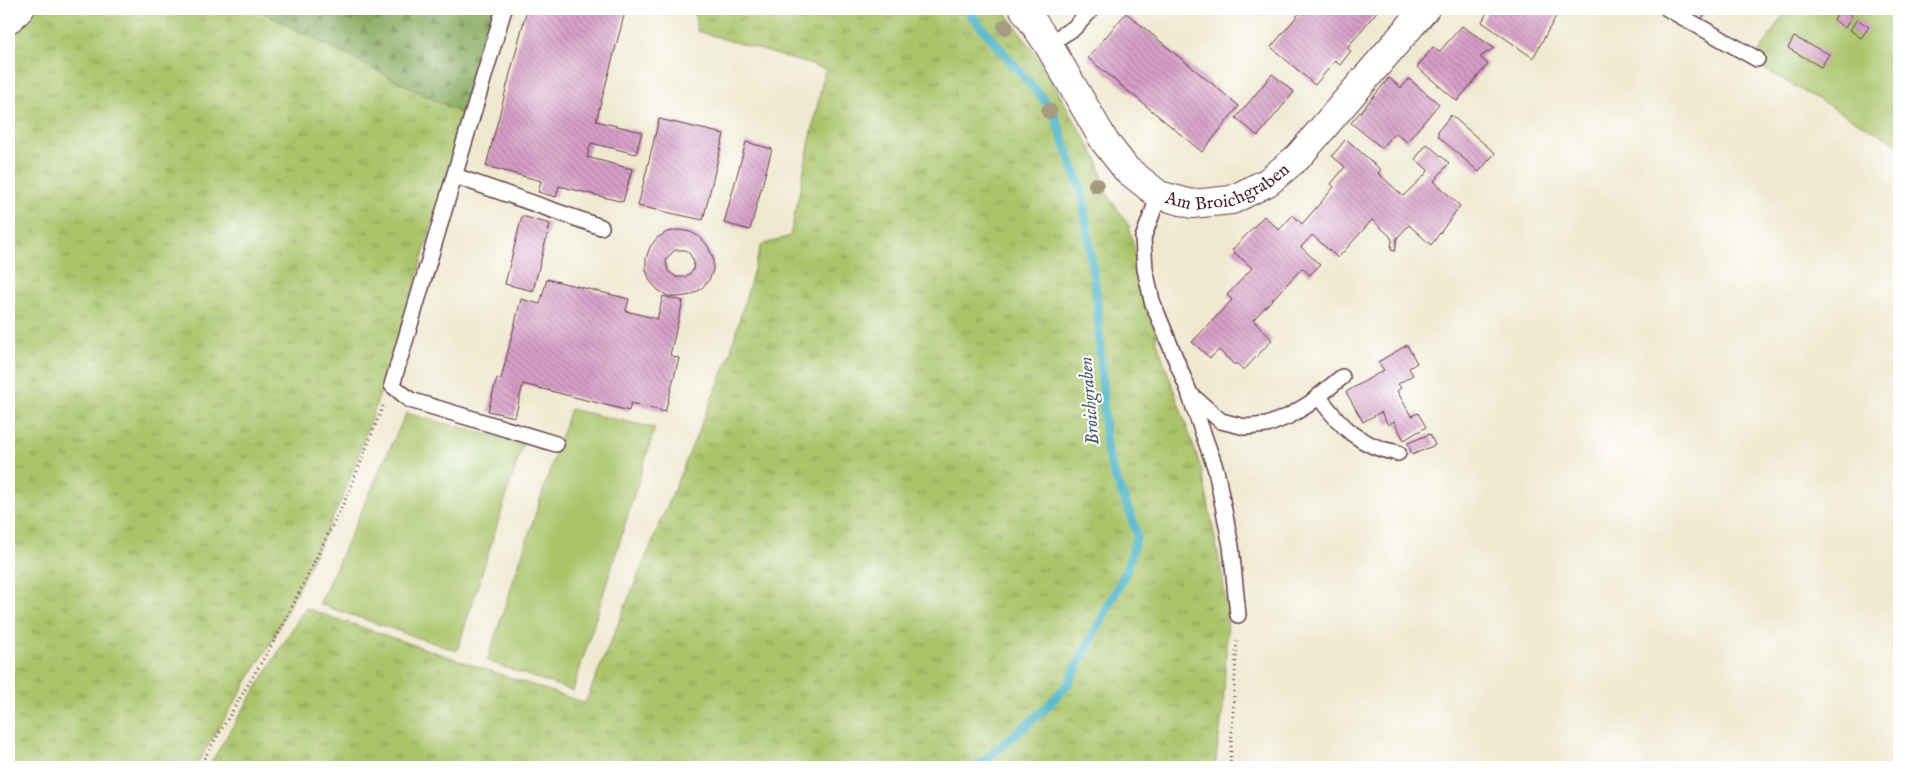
<svg xmlns="http://www.w3.org/2000/svg" width="1908" height="776" viewBox="0 0 1908 776" font-family="'IM FELL English',serif">
	<style>
		.grass { fill: url(#grass-tufts); stroke: #7a724a }
		.forest { fill: url(#forest-firs); stroke: #686444 }
		.garden { fill: #aac46a; stroke: #7a724a }
		.lines { fill: none; stroke-linecap: round; stroke-linejoin: round }
		.stream { stroke: #48b3c5; stroke-width: 9 }
		.building { fill: url(#building-back-hatch); fill-rule: evenodd }
		.service-casing { stroke: #633d44; stroke-width: 18 }
		.minor-casing { stroke: #633d44; stroke-width: 30 }
		.path { stroke: #633d44; stroke-width: 3; stroke-dasharray: 1 4; stroke-linecap: butt }
		.service { stroke: #fff; stroke-width: 15 }
		.minor { stroke: #fff; stroke-width: 28 }
		.tree { fill: #a79a81 }
		.labels { text-anchor: middle; stroke-width: 4; stroke-linejoin: round; paint-order: stroke }
		.street-label { font-size: 18px; fill: #4a1f2b; stroke: #fff }
		.water-label { font-size: 19px; font-style: italic; fill: #495a69; stroke: #fff }
	</style>
	<defs>
		<pattern id="grass-tufts" width="24" height="20" patternUnits="userSpaceOnUse" patternTransform="scale(1.25)"><rect width="24" height="20" fill="#aac46a"/><path d="M3 7l-1-3M5 7V3M7 7l1-3M15 17l-1-3M17 17v-4M19 17l1-3" fill="none" stroke="#8c9f57"/></pattern>
		<pattern id="forest-firs" width="22" height="20" patternUnits="userSpaceOnUse" patternTransform="scale(1.25)"><rect width="22" height="20" fill="#87aa5e"/><path d="M5 1l3.5 6h-7zM16 11l3.5 6h-7z" fill="#708a4e"/></pattern>
		<pattern id="building-back-hatch" width="6" height="6" patternUnits="userSpaceOnUse" patternTransform="scale(1.25)"><rect width="6" height="6" fill="#d79fc7"/><path d="M-1 5l2 2M0 0l6 6M5-1l2 2" fill="none" stroke="#b081a2"/></pattern>
	</defs>
	<rect width="100%" height="100%" fill="#fff"/>
	<filter id="ink" filterUnits="userSpaceOnUse"><feTurbulence type="fractalNoise" baseFrequency=".02" numOctaves="2"/><feDisplacementMap in="SourceGraphic" scale="10" xChannelSelector="R" yChannelSelector="G"/><feConvolveMatrix kernelMatrix="1 2 1 2 8 2 1 2 1" color-interpolation-filters="sRGB"/></filter>
	<filter id="wash" filterUnits="userSpaceOnUse"><feTurbulence type="fractalNoise" baseFrequency=".0096" numOctaves="4" result="noise"/><feDisplacementMap in="SourceGraphic" scale="20" xChannelSelector="R" yChannelSelector="G"/><feGaussianBlur stdDeviation="1.12" result="paint"/><feColorMatrix in="noise" values="0 0 0 0 0 0 0 0 0 0 0 0 0 0 0 0 0 1.4 0 .05"/><feComposite in="paint" operator="in"/></filter>
	<g filter="url(#wash)">
		<rect width="100%" height="100%" fill="#f0e9d0"/>
		<path class="grass" d="M29,9H256L464,115L394,355L344,495L273,639L195,767H9V27Z
			M694,9H1003L1036,54L1097,159L1108,195L1129,226L1142,281L1163,341L1154,333L1202,471L1223,580L1228,618L1223,708L1215,767H208L305,608L585,703L728,360L761,245L790,236L825,69L697,31Z"/>
		<path class="forest" d="M256,9H497L464,115Z"/>
		<path class="garden" d="M1787,9H1899V26L1893,36L1899,40V145L1755,64L1758,54Z
			M570,409L655,428L573,691L487,661Z
			M406,413L523,444L457,651L319,604Z"/>
		<g class="lines">
			<path class="stream" d="M966,9L1052,109L1082,192L1097,299L1106,446L1114,474L1132,518L1137,536L1127,570L1068,684L1043,711L977,767"/>
		</g>
		<g id="blocks">
			<path class="building" d="M527,9H612L625,12L596,121L642,132L636,154L591,143L587,157L632,169L623,202L559,186L556,197L538,192L541,181L486,166Z
				M1254,9H1268L1262,15Z
				M1303,9H1379L1347,48L1351,51L1340,65L1335,61L1315,85L1271,47Z
				M1489,9H1560L1533,58L1482,22Z
				M1682,9H1708L1701,20Z
				M1841,9L1852,16L1845,28L1834,20Z
				M1126,13L1239,106L1202,152L1088,58Z
				M1857,19L1869,27L1861,38L1850,30Z
				M1462,26L1494,48L1480,57L1488,64L1457,101L1417,67L1433,47L1439,52Z
				M1794,37L1829,54L1821,67L1788,48Z
				M1272,74L1294,92L1258,136L1236,118Z
				M1389,78L1401,88L1409,79L1439,104L1407,142L1395,133L1382,148L1351,123Z
				M1451,115L1495,153L1479,172L1438,136V131Z
				M659,119L724,134L703,220L638,206Z
				M1346,139L1381,170L1378,173L1403,196L1426,174L1428,170L1415,159L1427,144L1449,163L1434,181L1460,206L1431,245L1409,225L1397,238L1395,251L1391,250L1392,240L1390,236L1372,220L1338,258L1312,235L1301,247L1320,265L1310,275L1302,268L1253,320L1272,340L1244,370L1236,363L1235,365L1219,350L1210,358L1192,342L1232,300L1227,295L1252,268L1232,250L1264,216L1279,230L1293,215L1302,224L1334,187L1331,184L1345,167L1332,156Z
				M746,142L772,149L750,230L724,223Z
				M522,216L550,224L533,291L505,284Z
				M679,230L691,232L701,238L708,246L713,258V270L709,280L701,289L691,295L679,297L668,296L658,290L650,281L646,270V258L650,247L657,238L667,232ZM675,250H685L689,253L694,261L693,271L685,277H676L668,271L666,261L668,257Z
				M547,279L629,299L626,311L657,319L663,296L683,301L670,355L679,358L665,412L631,403L629,411L523,384L515,417L488,411L497,378L501,379L521,299L540,304Z
				M1407,345L1417,363L1409,368L1413,375L1398,384L1401,388L1397,391L1411,416L1418,413L1426,427L1404,440L1394,421L1388,425L1381,412L1363,422L1346,392L1384,370L1378,362Z
				M1430,434L1435,445L1412,455L1408,443Z"/>
		</g>
	</g>
	<g filter="url(#ink)">
		<use href="#blocks" fill-opacity="0" stroke="#633d44" stroke-width="1"/>
		<g class="lines">
			<defs>
				<path id="service" d="M504,9L392,385L410,400L556,444
					M1668,9L1757,59
					M1048,44L1074,28L1092,9
					M455,176L601,227
					M1159,195L1143,238L1145,269L1152,301L1190,394L1221,421L1245,427L1267,425L1289,416L1309,404L1342,377
					M1190,396L1216,470L1231,546L1238,615
					M1319,397C1341,427 1361,447 1398,453"/>
				<g id="minor">
					<path id="s1" d="M1024,9L1048,44L1105,142L1126,169L1159,195L1192,204L1232,200L1268,182L1298,157L1425,9"/>
					<path d="M9,19L20,9"/>
				</g>
			</defs>
			<use href="#service" class="service-casing"/>
			<use href="#minor" class="minor-casing"/>
			<path class="path" d="M199,767L280,631L348,494L383,406
				M1230,767L1237,638"/>
			<use href="#service" class="service"/>
			<use href="#minor" class="minor"/>
		</g>
		<g class="tree">
			<circle cx="1005" cy="27" r="8"/>
			<circle cx="1049" cy="111" r="8"/>
			<circle cx="1096" cy="185" r="8"/>
		</g>
	</g>
	<g class="labels">
		<g class="street-label">
			<text dy="6" stroke="none"><textPath href="#s1" startOffset="305">Am Broichgraben</textPath></text>
		</g>
		<g class="water-label">
			<text transform="translate(1088 401) rotate(-95)" y="7">Broichgraben</text>
		</g>
	</g>
	<rect width="1908" height="776" fill="none" stroke="#fff" stroke-width="30"/>
</svg>
